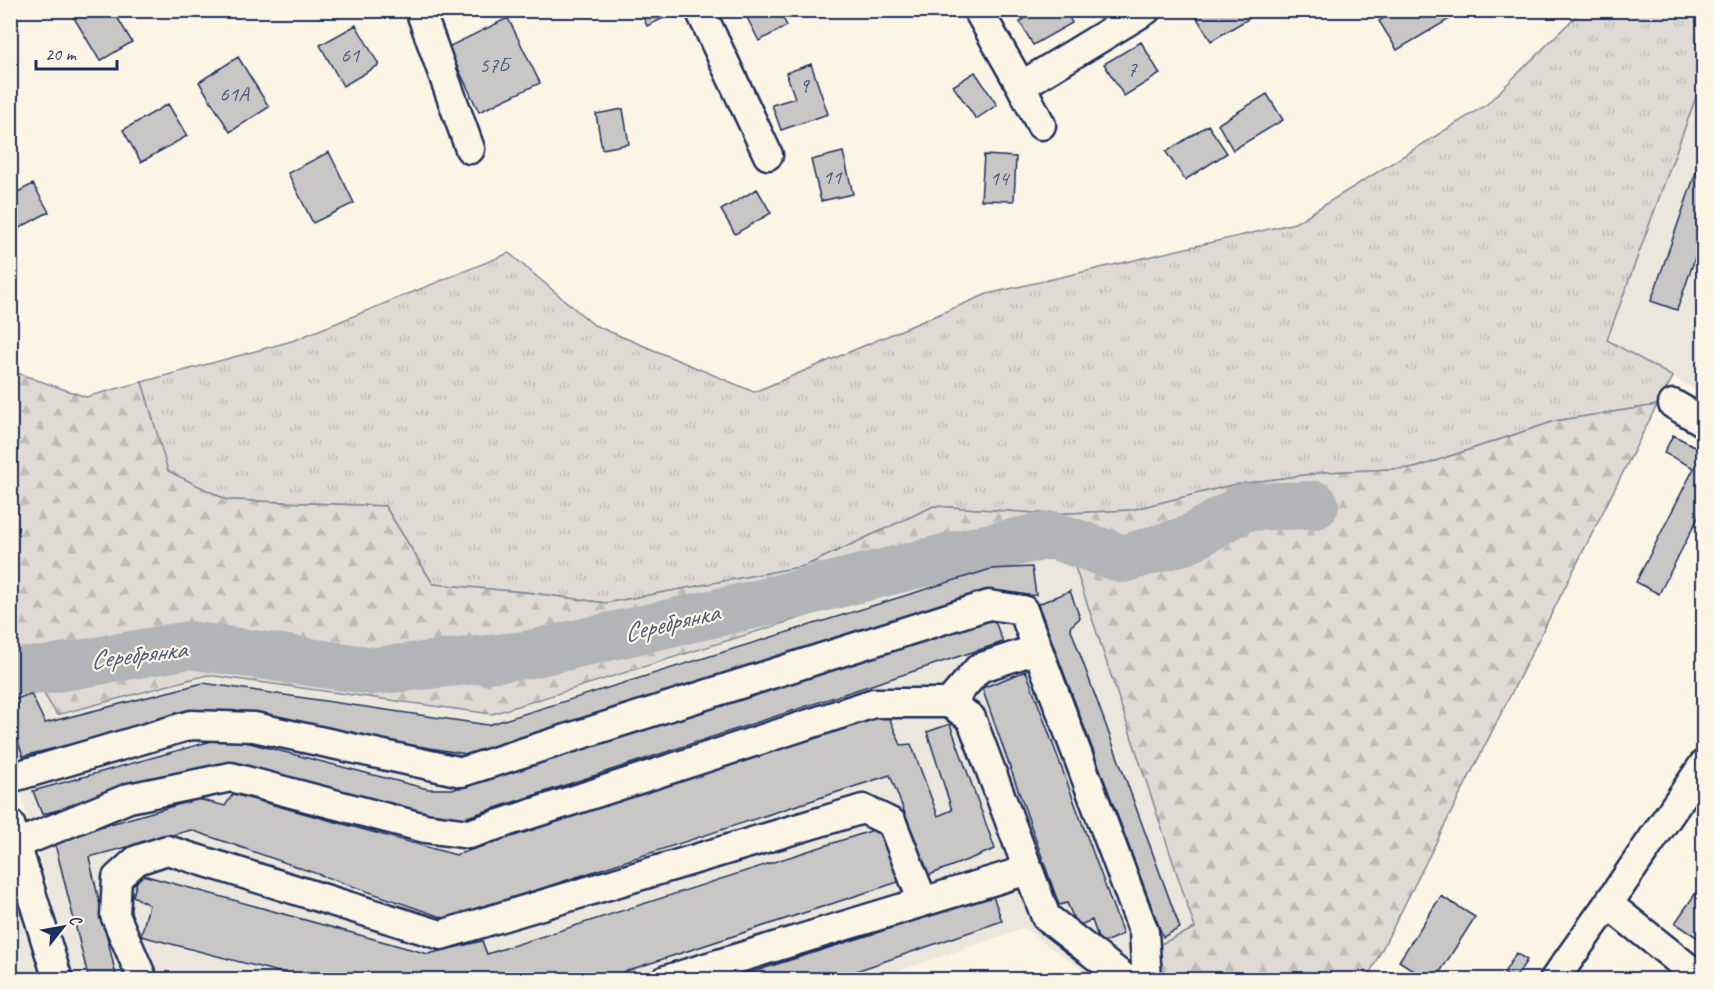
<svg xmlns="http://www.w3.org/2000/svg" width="1714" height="990" viewBox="0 0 1714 990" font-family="Caveat,sans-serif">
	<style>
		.built { fill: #ece7dc }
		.grass { fill: url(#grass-tufts); stroke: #7d8599; stroke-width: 1.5 }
		.forest { fill: url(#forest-firs); stroke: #7d8599; stroke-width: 1.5 }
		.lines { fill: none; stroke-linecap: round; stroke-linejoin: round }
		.river { stroke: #b2b4b8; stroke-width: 48 }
		.building { fill: #c8c7c6; stroke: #1b2f5e; stroke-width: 1.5 }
		.minor-casing { stroke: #1b2f5e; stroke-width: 33 }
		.minor { stroke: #fcf5e5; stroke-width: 28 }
		.labels { text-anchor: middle; stroke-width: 4.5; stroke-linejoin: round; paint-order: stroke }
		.number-label { font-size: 21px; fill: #465578 }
		.water-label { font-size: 26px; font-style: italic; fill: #485779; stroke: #fcf5e5 }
	</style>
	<defs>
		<pattern id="grass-tufts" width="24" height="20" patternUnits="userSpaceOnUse" patternTransform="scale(1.5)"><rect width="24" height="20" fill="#dfdbd4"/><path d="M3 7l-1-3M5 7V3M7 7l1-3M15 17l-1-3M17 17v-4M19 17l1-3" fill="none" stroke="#bfbcb8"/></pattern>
		<pattern id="forest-firs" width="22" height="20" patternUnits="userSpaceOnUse" patternTransform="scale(1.5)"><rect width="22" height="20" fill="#dfdbd4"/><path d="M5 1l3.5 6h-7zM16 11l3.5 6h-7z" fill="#bfbcb8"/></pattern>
	</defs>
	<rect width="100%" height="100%" fill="#fcf5e5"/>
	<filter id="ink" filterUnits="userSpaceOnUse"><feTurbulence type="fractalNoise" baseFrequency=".0167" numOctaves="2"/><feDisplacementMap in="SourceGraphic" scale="12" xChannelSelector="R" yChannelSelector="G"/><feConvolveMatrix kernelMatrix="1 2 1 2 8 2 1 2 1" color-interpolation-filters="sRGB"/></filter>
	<g filter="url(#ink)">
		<path class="built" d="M1703,78V394L1607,341Z
			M1008,553L1073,561L1195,928L1091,976L1023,928L874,980L75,979L11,761L10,690L39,683L57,715L207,675L492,714Z
			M11,885L41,979H11Z"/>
		<path class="grass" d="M1581,11H1703V78L1607,340L1673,377L1657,405L1555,421L1415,468L1326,472L1232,485L1131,510L1051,514L934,506L805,566L606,603L524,592L433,584L385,506L227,500L167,471L142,382L292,341L509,253L594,325L754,392L987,294L1295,223L1486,105Z"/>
		<path class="forest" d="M11,371L86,397L142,382L168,471L227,500L385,506L433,584L524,592L606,603L805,566L934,506L1051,514L1131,510L1232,485L1326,472L1415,468L1555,421L1657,405L1367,979H1164L1152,948L1195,928L1073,561L1008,553L492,714L207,675L57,715L38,684L11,690Z"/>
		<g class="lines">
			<path class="river" d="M10,672L45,670L189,645L373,671L526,655L752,605L981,549L1052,535L1123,559L1187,540L1245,507L1315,505"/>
		</g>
		<path class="building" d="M75,10H113L132,42L100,61L71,13Z
			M640,10H676L677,12L647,26Z
			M743,10H779L787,26L759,41Z
			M1038,10H1065L1072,23L1033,45L1020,22Z
			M1192,10H1249L1253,16L1211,41Z
			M1396,10H1456L1458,14L1397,50L1379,21Z
			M508,18L540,83L479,112L448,47Z
			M356,25L379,65L343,86L320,45Z
			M1141,42L1160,74L1124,96L1104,64Z
			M238,57L269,107L230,132L199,82Z
			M811,64L828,114L781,130L772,105L795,98L786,73Z
			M975,72L997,105L976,119L953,86Z
			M1267,94L1283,120L1233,150L1218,124Z
			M168,104L187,136L141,162L123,130Z
			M623,109L629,144L602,149L596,114Z
			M1208,125L1227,153L1185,180L1166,152Z
			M1704,149V232L1677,310L1651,301Z
			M329,152L354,203L313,223L288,173Z
			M843,152L853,194L821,201L811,160Z
			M984,155L1016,157L1014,201L981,200Z
			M33,184L49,212L10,233V196Z
			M757,189L771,213L735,234L721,210Z
			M1673,435L1704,451V506L1659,594L1636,582L1694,468L1664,453Z
			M1032,567L1036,595L986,597L485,757L203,711L23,756L10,719V701L31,694L45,723L203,683L488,725L991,569Z
			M1070,591L1080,618L1070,627L1180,928L1163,937L1038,604Z
			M994,619L1003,642L464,818H432L244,766L42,814L33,791L226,737L428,789H455Z
			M1026,671L1123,934L1100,944L1092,920L1077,926L1067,903L1059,905L982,688Z
			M887,713L901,745L911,744L938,816L952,810L927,732L950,724L995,849L929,875L890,775L447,919L191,830L89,857L117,980H89L54,840L198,799L225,806L233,794L456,855Z
			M880,828L901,881L599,980H309L141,936L149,905L133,896L139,874L428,954L482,941L487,954Z
			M1704,881V942L1675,923Z
			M993,896L1002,921L830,980H727Z
			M1441,896L1475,917L1435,980H1428L1399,961Z
			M1516,953L1527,960L1514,980L1504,973Z
			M10,956L24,980H10Z"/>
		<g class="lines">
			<defs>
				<path id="minor" d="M420,10L470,149
					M700,10L768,155
					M978,10L1021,86L1041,125
					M1021,86L1146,10
					M1673,404L1704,422
					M949,703L979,668L1037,649
					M10,778L191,725L254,727L462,772L989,605L1023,610L1144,932L1147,980
					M10,824L58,980
					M17,844L129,798L231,777L425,828L469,834L874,703H949L971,718L1046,917L1127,980
					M1608,904L1703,980
					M143,980L115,915L117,878L137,860L167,850L441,935L863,809L892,823L923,902
					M666,980L1028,870
					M1554,980L1608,904L1704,764"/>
			</defs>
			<use href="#minor" class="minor-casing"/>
			<use href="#minor" class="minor"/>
		</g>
	</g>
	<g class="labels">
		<g class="number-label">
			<text x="350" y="62">61</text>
			<text x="494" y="72">57Б</text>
			<text x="1132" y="76">7</text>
			<text x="804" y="92">9</text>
			<text x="234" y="101">61А</text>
			<text x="832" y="184">11</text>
			<text x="999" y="185">14</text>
		</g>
		<g class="water-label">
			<text transform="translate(671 622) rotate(-13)" y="9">Серебрянка</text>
			<text transform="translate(138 654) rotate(-7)" y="9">Серебрянка</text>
		</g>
	</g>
	<rect width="1714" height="990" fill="none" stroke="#fcf5e5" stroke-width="36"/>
	<rect x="18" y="18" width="1678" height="954" fill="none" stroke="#1b2f5e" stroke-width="2" filter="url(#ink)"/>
	<g transform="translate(63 927) rotate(59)" stroke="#fcf5e5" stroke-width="4.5" paint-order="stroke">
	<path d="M0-4.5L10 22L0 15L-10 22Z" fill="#1b2f5e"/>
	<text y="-9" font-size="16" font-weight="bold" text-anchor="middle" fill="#1b2f5e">С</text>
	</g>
	<path d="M36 60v9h81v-9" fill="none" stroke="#1b2f5e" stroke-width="3"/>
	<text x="45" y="60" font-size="18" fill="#1b2f5e" stroke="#fcf5e5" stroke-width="4.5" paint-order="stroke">20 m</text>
</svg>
